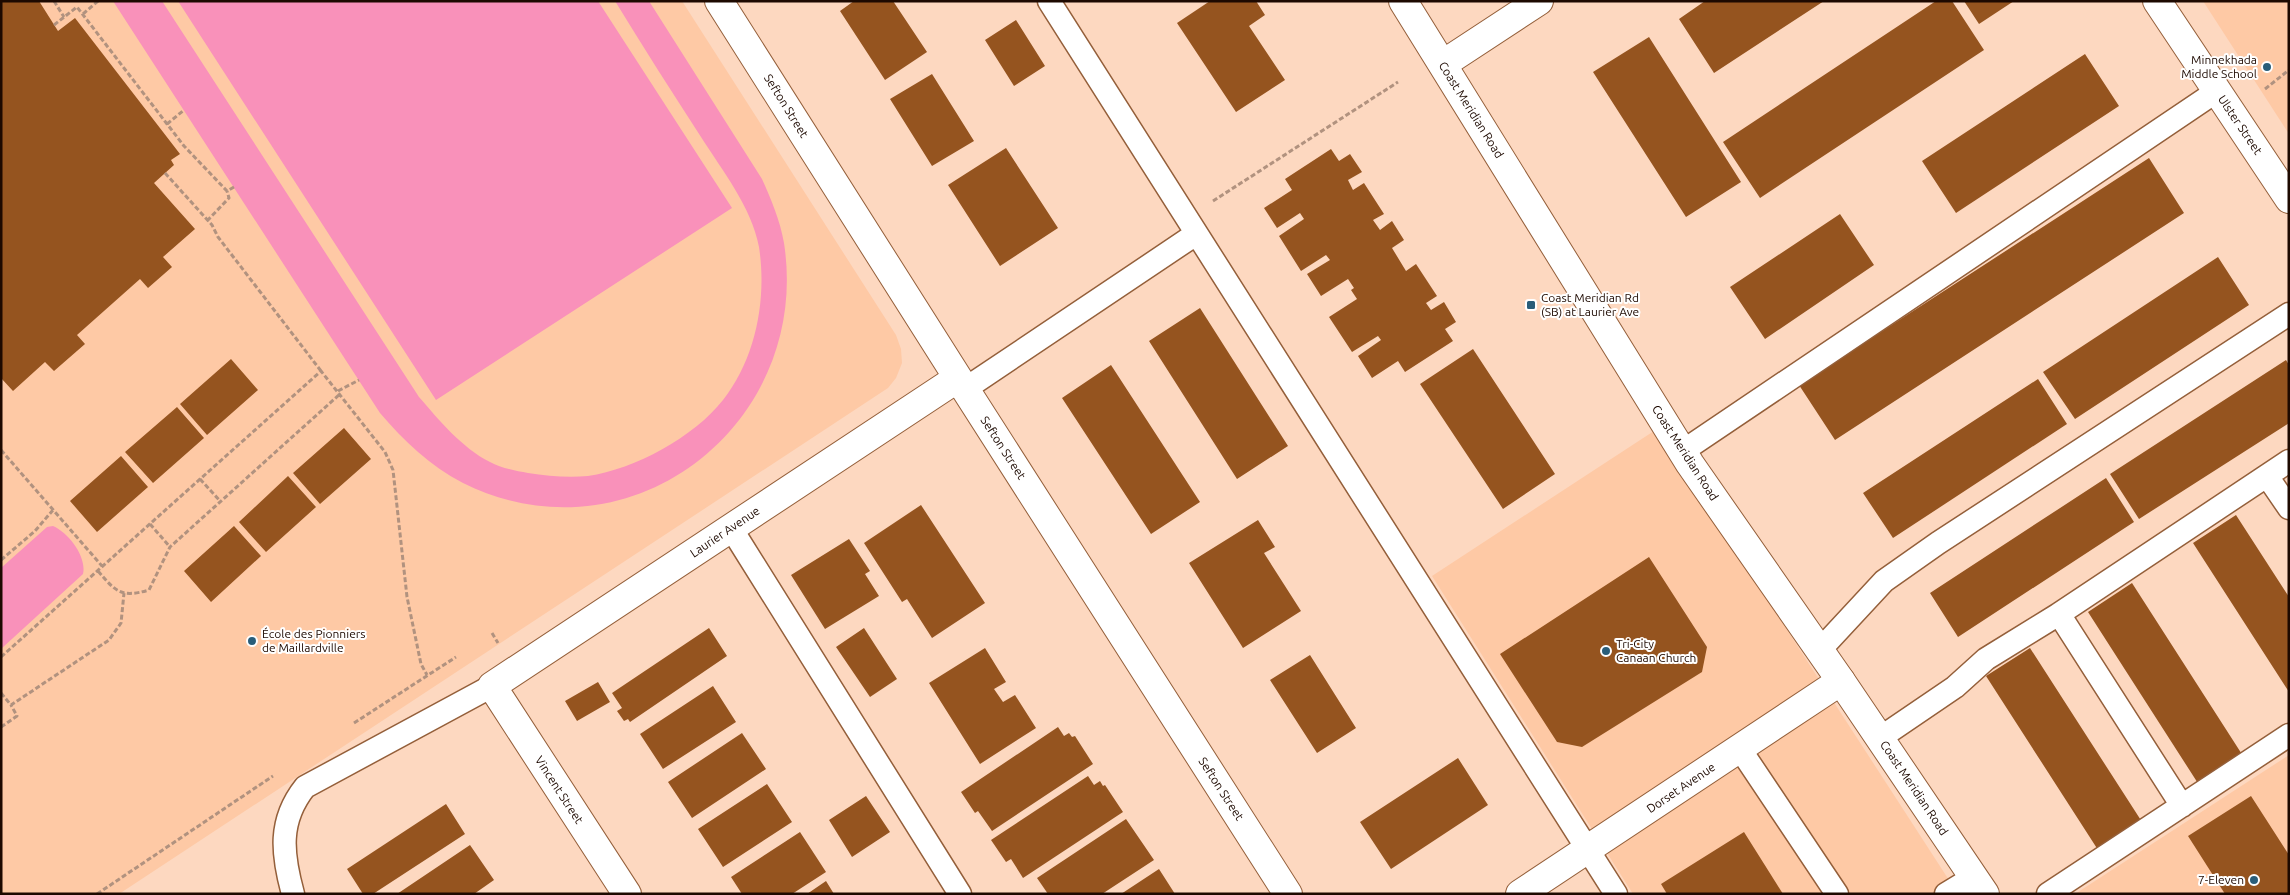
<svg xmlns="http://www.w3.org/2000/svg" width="2290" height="895" viewBox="0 0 2290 895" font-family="Ubuntu,sans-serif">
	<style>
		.built { fill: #fec9a5 }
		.green { fill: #f991ba }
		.building { fill: #95541f }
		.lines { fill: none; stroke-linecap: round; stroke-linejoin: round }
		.lane-casing { stroke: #945f3a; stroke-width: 25 }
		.street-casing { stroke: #945f3a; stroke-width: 30 }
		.secondary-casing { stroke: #945f3a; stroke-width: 30 }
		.path { stroke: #b1927f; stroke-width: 3; stroke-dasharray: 5 2.5; stroke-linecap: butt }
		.lane { stroke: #fff; stroke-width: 22 }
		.street { stroke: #fff; stroke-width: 28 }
		.secondary { stroke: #fff; stroke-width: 28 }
		.poi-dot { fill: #295d79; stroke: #fff; stroke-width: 2 }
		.labels { text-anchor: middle; stroke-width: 4; stroke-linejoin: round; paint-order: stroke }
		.poi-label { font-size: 12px; fill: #1d0900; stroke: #fff; text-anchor: start }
		.street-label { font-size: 12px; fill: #1d0900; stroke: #fff }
	</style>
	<rect width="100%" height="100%" fill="#fdd8c0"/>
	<path class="built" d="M1,1H682L896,335L901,349L902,363L896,378L888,388L119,894H1Z
		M2203,1H2289V134Z
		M1657,429L1958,894H1633L1432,576Z
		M2289,755V894H2075Z"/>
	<path class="green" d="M113,1H162L419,397C439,420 462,448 490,462C501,468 516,471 528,473C548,476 568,478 588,476C635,469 694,437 723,400C756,358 767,299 759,247C752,208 722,170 701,137C672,92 643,47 615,1H649L762,179C771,199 780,220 784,243C812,424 630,566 463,483C430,466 403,440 380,413Z
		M178,1H598L732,208L436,400Z
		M53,526C69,533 87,557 83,574L1,649V568L47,527Z"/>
	<path class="building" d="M1,1H39L58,31L75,18L180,154L171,160L174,165L154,183L195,229L163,257L172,267L148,288L140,279L77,335L85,344L54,371L45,362L13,391L1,378Z
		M854,1H893L927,52L885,80L840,11Z
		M1210,1H1256L1265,15L1249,26L1285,80L1236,112L1177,23Z
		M1705,1H1824L1714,73L1679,19Z
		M1936,1H1952L1984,50L1760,198L1723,142Z
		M1964,1H2014L1979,24Z
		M1016,20L1045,66L1014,86L985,40Z
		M1649,37L1741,182L1686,217L1593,72Z
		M2085,54L2119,106L1956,213L1922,161Z
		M932,74L974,141L932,166L890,99Z
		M1006,148L1058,228L1000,266L948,185Z
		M1331,149L1339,161L1350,154L1362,172L1348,180L1353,190L1364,183L1384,214L1373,220L1380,230L1392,221L1404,240L1392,248L1406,271L1416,264L1437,296L1426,303L1431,310L1444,302L1456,322L1445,329L1453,341L1405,372L1398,361L1372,378L1358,356L1381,340L1378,336L1352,352L1329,317L1357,299L1351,290L1354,288L1348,279L1321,296L1307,274L1330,260L1326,255L1301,271L1279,236L1304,219L1300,213L1277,228L1264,208L1292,190L1285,179Z
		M2149,158L2184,213L1835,440L1799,385Z
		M1840,214L1874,265L1765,339L1730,287Z
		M2218,257L2249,305L2075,419L2043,372Z
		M1200,308L1288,446L1237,479L1149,341Z
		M1473,349L1555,474L1503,509L1420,384Z
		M231,359L258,390L207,435L180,404Z
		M2286,360L2289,365V423L2139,519L2110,474Z
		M1111,365L1200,502L1151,534L1062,398Z
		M2038,379L2067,424L1893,538L1863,493Z
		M177,407L204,438L153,483L125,452Z
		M344,428L371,459L320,504L293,473Z
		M121,456L148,487L97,532L70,501Z
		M288,476L316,507L266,552L239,522Z
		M2106,478L2134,522L1958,637L1930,593Z
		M921,505L985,603L932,638L907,599L902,602L864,543Z
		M2236,515L2289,597V692L2193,543Z
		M1258,520L1275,547L1264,553L1301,611L1243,648L1189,563Z
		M234,526L261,556L211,602L184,571Z
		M849,539L870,571L865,574L879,596L825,629L791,575Z
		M1649,557L1707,647L1702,672L1582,747L1557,742L1500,654Z
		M2132,583L2245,759L2201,788L2088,612Z
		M709,628L727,656L630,722L628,719L624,721L617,711L622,708L612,693Z
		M864,628L897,679L870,697L836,647Z
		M985,648L1006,682L994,689L1003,702L1015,695L1036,728L980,764L929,683Z
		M2030,648L2144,825L2100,853L1986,676Z
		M1310,655L1356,728L1317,753L1270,680Z
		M598,682L610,702L577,721L565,701Z
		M713,686L736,722L663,769L640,734Z
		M1058,727L1064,736L1069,733L1072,737L1075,736L1093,764L992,831L978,811L975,813L961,792Z
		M742,733L766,769L692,818L668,782Z
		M1458,758L1488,805L1391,869L1360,822Z
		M1088,776L1094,785L1100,781L1103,786L1105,785L1123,812L1023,878L1011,859L1006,862L991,840Z
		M767,784L792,822L723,867L698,829Z
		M866,796L890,832L852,857L829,820Z
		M2251,796L2289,855V894H2225L2188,836Z
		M446,804L465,834L373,894H363L347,869Z
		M1126,819L1154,860L1102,894H1048L1037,878Z
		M800,832L826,872L792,894H742L731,877Z
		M1744,832L1783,894H1667L1661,884Z
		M470,845L494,880L474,894H397Z
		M1159,869L1175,894H1121Z
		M826,881L834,894H807Z"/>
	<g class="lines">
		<defs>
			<path id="lane" d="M1049,1L1616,894
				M965,389L1196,234
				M1683,451L2217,91
				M2267,476L2289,508
				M731,528L960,894
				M1819,651L1884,581L1938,543L2289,314
				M1880,738L1955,687L1986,659L2059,614
				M1740,749L1837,894
				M2182,806L2059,614L2289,461
				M293,894C282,854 278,821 305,787L492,686
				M1946,894L1974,877
				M2048,894L2289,735"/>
			<path id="street" d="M719,1L958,378L1288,894
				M2157,1L2289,199
				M1443,64L1539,1
				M627,894L492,686L958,378
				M1520,894L1841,681"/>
			<path id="secondary" d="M1403,1L1690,464L1841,681L1985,894"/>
		</defs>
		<use href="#lane" class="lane-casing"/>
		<use href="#street" class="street-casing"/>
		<use href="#secondary" class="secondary-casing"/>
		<path class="path" d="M54,1L64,17
			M83,14L98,1
			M54,25L77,7L184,146L227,191L234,187
			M2265,89L2289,70
			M167,124L184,110
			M165,173L212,225L218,237L321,371
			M1213,201L1398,82
			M207,221L229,198L227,191
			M338,391L359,380
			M1,450L102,566
			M200,479L221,502
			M150,524L170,547
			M1,560L35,531L53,510
			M98,571C116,592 121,598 149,590L170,547L340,394
			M492,633L498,643
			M1,657L321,371L385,452L393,470L407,597L421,664L427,675
			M1,693L11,705L109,640L121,623L124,593
			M354,723L456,657
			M1,727L17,716L11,705
			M97,894L273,776"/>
		<use href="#lane" class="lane"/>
		<use href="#street" class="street"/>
		<use href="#secondary" class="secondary"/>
	</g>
	<g class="poi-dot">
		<circle cx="2267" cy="67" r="5"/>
		<rect x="1526" y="300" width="10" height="10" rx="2.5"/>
		<circle cx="252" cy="641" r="5"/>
		<circle cx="1606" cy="651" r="5"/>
		<circle cx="2254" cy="880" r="5"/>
	</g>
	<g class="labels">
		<g class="poi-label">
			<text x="2257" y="64" text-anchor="end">Minnekhada<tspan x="2257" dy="14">Middle School</tspan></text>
			<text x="1541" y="302">Coast Meridian Rd<tspan x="1541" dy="14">(SB) at Laurier Ave</tspan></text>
			<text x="262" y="638">École des Pionniers<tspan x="262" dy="14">de Maillardville</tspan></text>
			<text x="1616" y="648">Tri-City<tspan x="1616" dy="14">Canaan Church</tspan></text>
			<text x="2244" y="884" text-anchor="end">7-Eleven</text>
		</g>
		<g class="street-label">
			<text transform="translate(786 106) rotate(58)" y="4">Sefton Street</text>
			<text transform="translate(1471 110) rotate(58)" y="4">Coast Meridian Road</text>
			<text transform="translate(2240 125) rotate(56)" y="4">Ulster Street</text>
			<text transform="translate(1003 448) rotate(57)" y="4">Sefton Street</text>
			<text transform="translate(1685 453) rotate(57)" y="4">Coast Meridian Road</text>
			<text transform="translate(725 532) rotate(-34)" y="4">Laurier Avenue</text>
			<text transform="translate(1681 788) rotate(-34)" y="4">Dorset Avenue</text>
			<text transform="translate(1914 788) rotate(56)" y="4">Coast Meridian Road</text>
			<text transform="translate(1221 789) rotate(57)" y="4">Sefton Street</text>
			<text transform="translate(559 790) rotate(57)" y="4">Vincent Street</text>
		</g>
	</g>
	<rect width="2290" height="895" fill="none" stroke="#1d0900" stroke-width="5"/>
</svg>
